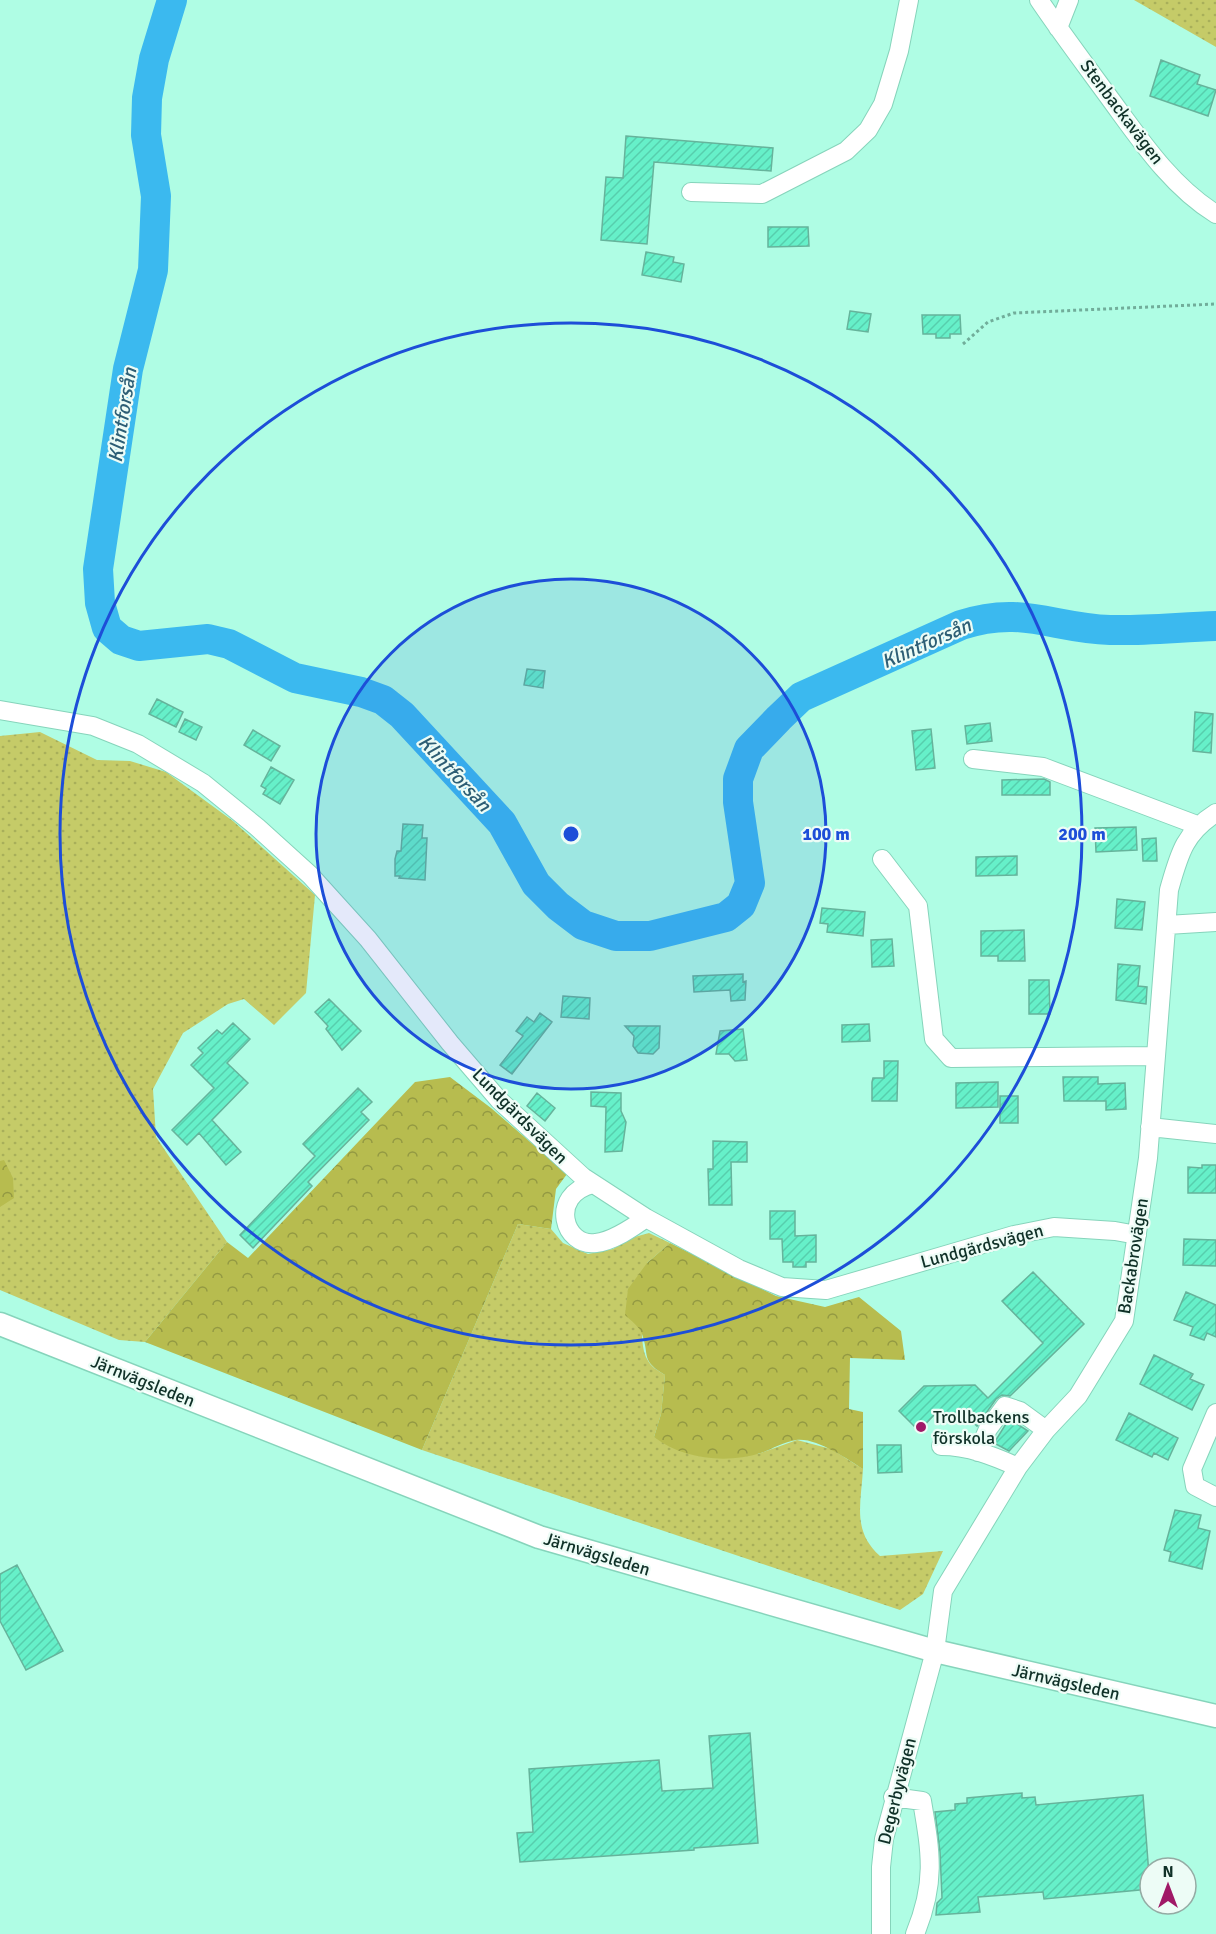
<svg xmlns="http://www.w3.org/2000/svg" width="1216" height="1934" viewBox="0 0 1216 1934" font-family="Signika,sans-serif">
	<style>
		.grass { fill: url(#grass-dots) }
		.forest { fill: url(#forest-crowns) }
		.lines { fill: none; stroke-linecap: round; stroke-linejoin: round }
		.river { stroke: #3bb9ef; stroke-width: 30 }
		.building { fill: url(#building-hatch); stroke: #66b39b; stroke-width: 1.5 }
		.minor-casing { stroke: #86d4bb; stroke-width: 20 }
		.major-casing { stroke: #86d4bb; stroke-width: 25 }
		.path { stroke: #71ad9a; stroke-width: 3; stroke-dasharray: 3 3; stroke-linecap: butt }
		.minor { stroke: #fff; stroke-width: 18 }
		.major { stroke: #fff; stroke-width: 22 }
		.ring { fill: none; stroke: #1d4ed8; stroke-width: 3 }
		.poi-dot { fill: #a01967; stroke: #edfcf6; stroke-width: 2 }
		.labels { text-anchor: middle; stroke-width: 4.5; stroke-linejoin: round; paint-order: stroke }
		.street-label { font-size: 18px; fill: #103128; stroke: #edfcf6 }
		.poi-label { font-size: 18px; fill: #103128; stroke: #edfcf6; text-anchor: start }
		.water-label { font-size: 20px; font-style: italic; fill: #2d5e75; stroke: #edfcf6 }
		.centre { fill: #1d4ed8; stroke: #edfcf6; stroke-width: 3 }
		.ring-label { font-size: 18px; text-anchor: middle; font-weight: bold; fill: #1d4ed8; stroke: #edfcf6; stroke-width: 4.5; stroke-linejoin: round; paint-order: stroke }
	</style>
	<defs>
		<pattern id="grass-dots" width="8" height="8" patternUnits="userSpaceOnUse" patternTransform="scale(1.5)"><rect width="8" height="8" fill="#c5cb68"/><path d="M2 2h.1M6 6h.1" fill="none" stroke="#a8af5a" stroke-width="1.8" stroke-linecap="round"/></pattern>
		<pattern id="forest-crowns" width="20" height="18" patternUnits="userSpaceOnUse" patternTransform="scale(1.5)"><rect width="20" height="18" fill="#b7bc4f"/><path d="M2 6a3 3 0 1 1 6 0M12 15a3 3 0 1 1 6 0" fill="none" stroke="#939942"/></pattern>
		<pattern id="building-hatch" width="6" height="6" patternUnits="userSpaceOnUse" patternTransform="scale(1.5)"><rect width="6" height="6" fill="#66f0c9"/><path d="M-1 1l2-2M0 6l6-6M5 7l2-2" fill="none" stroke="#57cead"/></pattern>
	</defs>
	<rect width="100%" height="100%" fill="#affde4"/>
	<path class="grass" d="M1134,0H1216V47Z
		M40,732L97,760L130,761L166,772L233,821L315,895L306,993L274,1025L244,999L228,1004L183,1033L153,1089L156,1137L227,1242L145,1342L119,1340L0,1290V736Z
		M518,1224L551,1229L563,1243L588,1254L613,1249L631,1238L649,1233L670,1243L647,1263C646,1287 636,1339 647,1359C651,1367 657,1370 665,1375L661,1414L654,1437L758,1454L797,1440L831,1449L863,1469C861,1504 852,1531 880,1556L943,1551L923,1594L900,1610L422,1450Z"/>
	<path class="forest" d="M450,1077L491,1108L567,1174L556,1189L551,1229L518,1224L422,1450L145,1342L227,1242L248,1258L415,1082Z
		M4,1160L13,1178L14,1198L0,1207V1161Z
		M670,1243L776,1296L825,1307L859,1297L901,1331L905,1360L850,1358L849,1409L863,1412V1469C847,1459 816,1437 796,1440C784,1442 772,1449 761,1453C726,1464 682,1459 654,1437L661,1414L665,1375C640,1360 650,1356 642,1334C640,1327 630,1320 625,1315L628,1289L647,1263Z"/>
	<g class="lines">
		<path class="river" d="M172,0L154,59L147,98L146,135L156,196L153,270L128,369L98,569L100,603L107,628L121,640L139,646L208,639L229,644L295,678L361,692L383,700L402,715L502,823L536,884L558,906L583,925L616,936H650L726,917L741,905L750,883L738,802V779L749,749L779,718L801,697L961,625C1022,605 1052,628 1110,630C1145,631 1181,627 1216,626"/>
	</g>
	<path class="building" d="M1161,60L1200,75L1197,84L1216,90L1208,116L1150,96Z
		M626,136L773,148L771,171L654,162L647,244L601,240L606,177L623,178Z
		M768,227H808L809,246L768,247Z
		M646,252L674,257L673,262L684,264L681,282L642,275Z
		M850,311L871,314L868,332L847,329Z
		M922,315H960L961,334H950V338H936V334H923Z
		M527,669L545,671L543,688L524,685Z
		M157,699L183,712L176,727L149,714Z
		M1195,712L1213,714L1211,753L1193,751Z
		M185,719L202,727L196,740L179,732Z
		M990,723L992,741L967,744L965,726Z
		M931,729L935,768L916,770L912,731Z
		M253,730L280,746L271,761L244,745Z
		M271,767L294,780L280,804L263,794L266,789L261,786Z
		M1044,779L1050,782V795H1002V780Z
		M403,824L423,825L422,838H427L425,880L399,878L400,876H395V859L397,851H401Z
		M1136,827L1137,850L1096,852L1095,828Z
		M1156,838L1157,861H1143L1142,839Z
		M1017,856V875L976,876V857Z
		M1117,899L1145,902L1142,930L1115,928Z
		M822,908L865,912L863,936L827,932L828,924L820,923Z
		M1024,930L1025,961H998V956H981V931Z
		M892,939L894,966L872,967L871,940Z
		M1118,964L1140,966L1138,986L1147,987L1146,1004L1116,1000Z
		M743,974V982L746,981L745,1000L731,1001L730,990L694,992L693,976Z
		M1029,980H1049L1050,1014H1029Z
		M563,996L590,998L589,1019L561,1017Z
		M329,999L361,1031L342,1050L326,1029L328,1026L315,1012Z
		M540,1013L552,1022L512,1074L500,1065L523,1036L516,1031L527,1017L534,1022Z
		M233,1023L250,1039L227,1063L248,1083L212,1120L241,1152L226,1165L199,1133L187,1145L172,1130L214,1088L191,1065L203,1053L198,1048L217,1030L222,1034Z
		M869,1024L870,1041L842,1042V1025Z
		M625,1026H660L659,1048L653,1054L638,1053L633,1046L634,1036Z
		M743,1029L747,1060L735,1061L729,1054H716L720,1031Z
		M884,1061H898L897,1101H872V1082L873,1078H884Z
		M1063,1077H1098V1084L1125,1083L1126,1109L1106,1110V1101H1064Z
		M998,1082V1107L956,1108V1083Z
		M358,1088L372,1102L361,1112L369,1120L308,1182L312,1186L253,1248L240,1235L315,1156L303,1144Z
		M591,1092L621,1093V1111L626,1122L622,1151L605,1152L606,1107L591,1106Z
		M537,1093L555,1108L545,1121L527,1106Z
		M1000,1096H1018V1123H1000Z
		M713,1141L747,1142V1162H731L732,1205H709L708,1169H713Z
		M1202,1165H1216V1193H1188V1167L1202,1168Z
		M770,1211H795V1236L816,1235V1262H806V1267H793V1262H783L782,1239H770Z
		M1184,1239L1216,1240V1266L1183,1265Z
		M1033,1272L1084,1324L1010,1396L1002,1395L996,1399L977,1426L964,1414H935L919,1431L899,1411L924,1386L975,1385L988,1398L1043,1343L1002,1301Z
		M1186,1292L1216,1305V1337L1207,1333L1204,1340L1190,1335L1193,1327L1174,1320Z
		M1154,1355L1193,1374L1190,1379L1204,1385L1192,1410L1140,1384Z
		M1129,1413L1178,1438L1168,1460L1154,1453L1152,1457L1116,1440Z
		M1009,1419L1028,1431L1009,1451L994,1443Z
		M877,1445H901L902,1472L878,1473Z
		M1175,1510L1201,1515L1198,1528L1210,1531L1202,1569L1169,1561L1171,1552L1164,1550Z
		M17,1565L63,1651L26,1670L0,1621V1574Z
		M750,1733L758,1843L694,1848V1850L520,1862L517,1833L533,1832L529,1769L659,1760L662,1791L713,1788L709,1736Z
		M1022,1793V1798L1035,1797L1036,1805L1143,1795L1150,1889L1044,1899L1043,1892L978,1897L980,1912L936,1915L937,1903L942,1898L940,1852L935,1812L955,1810V1804L967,1803V1798Z"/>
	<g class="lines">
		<defs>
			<path id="minor" d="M1039,0C1062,34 1087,67 1111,100C1141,141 1172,187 1216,214
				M1058,28L1069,0
				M691,192L762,194L846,151L868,130L883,104L899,51L909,0
				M0,710L93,726L138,744L203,783L257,827L310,875L368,939L450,1043L499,1100L583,1177L646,1218L739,1269L782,1287L826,1290L1014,1235L1054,1227L1115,1231L1137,1235
				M973,759L1043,767L1197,825
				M882,859L918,906L934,1039L951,1058L1155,1056
				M1167,925L1216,922
				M1150,1127L1216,1134
				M593,1184C548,1195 564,1248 596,1243C613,1241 632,1228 646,1218
				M1216,1413L1192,1469L1195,1486L1216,1497
				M941,1446C969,1446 993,1456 1018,1467
				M978,1452L988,1429L1005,1406L1020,1411L1046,1430
				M893,1797L922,1801C931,1854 936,1883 915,1934
				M881,1934V1867L884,1839L935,1651L943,1591L1018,1467L1046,1430L1078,1396L1124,1321L1148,1158L1169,890C1179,855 1184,833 1216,813"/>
			<path id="major" d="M0,1324L539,1537L935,1651L1216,1716"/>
		</defs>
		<use href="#minor" class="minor-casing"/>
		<use href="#major" class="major-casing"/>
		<path class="path" d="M963,344L988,322L1014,313L1216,304"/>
		<use href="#minor" class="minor"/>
		<use href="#major" class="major"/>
	</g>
	<circle cx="571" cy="834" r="255" fill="#1d4ed8" fill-opacity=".12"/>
	<g class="ring">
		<circle cx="571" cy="834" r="255"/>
		<circle cx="571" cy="834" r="511"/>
	</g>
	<circle class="poi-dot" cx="921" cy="1427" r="6"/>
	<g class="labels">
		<g class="street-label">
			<text transform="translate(1122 112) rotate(53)" y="6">Stenbackavägen</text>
			<text transform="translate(520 1116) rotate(45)" y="6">Lundgärdsvägen</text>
			<text transform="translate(982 1246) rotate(-15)" y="6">Lundgärdsvägen</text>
			<text transform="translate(1133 1256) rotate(-81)" y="6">Backabrovägen</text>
			<text transform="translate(143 1381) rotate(22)" y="6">Järnvägsleden</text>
			<text transform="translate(597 1554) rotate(17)" y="6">Järnvägsleden</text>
			<text transform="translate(1066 1682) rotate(13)" y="6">Järnvägsleden</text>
			<text transform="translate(897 1791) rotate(-76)" y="6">Degerbyvägen</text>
		</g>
		<g class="poi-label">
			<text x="933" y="1423">Trollbackens<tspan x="933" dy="21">förskola</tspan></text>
		</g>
		<g class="water-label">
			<text transform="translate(122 415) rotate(-81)" y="7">Klintforsån</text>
			<text transform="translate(926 643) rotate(-24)" y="7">Klintforsån</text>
			<text transform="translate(455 773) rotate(47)" y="7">Klintforsån</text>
		</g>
	</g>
	<circle cx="571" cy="834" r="9" class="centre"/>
	<g class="ring-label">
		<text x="826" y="840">100 m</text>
		<text x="1082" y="840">200 m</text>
	</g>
	<g transform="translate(1168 1886)"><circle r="28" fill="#edfcf6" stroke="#95aba4" stroke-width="1.5"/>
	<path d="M0-4.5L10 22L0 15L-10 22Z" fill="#a01967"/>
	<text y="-9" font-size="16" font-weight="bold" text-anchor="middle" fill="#103128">N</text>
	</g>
</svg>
